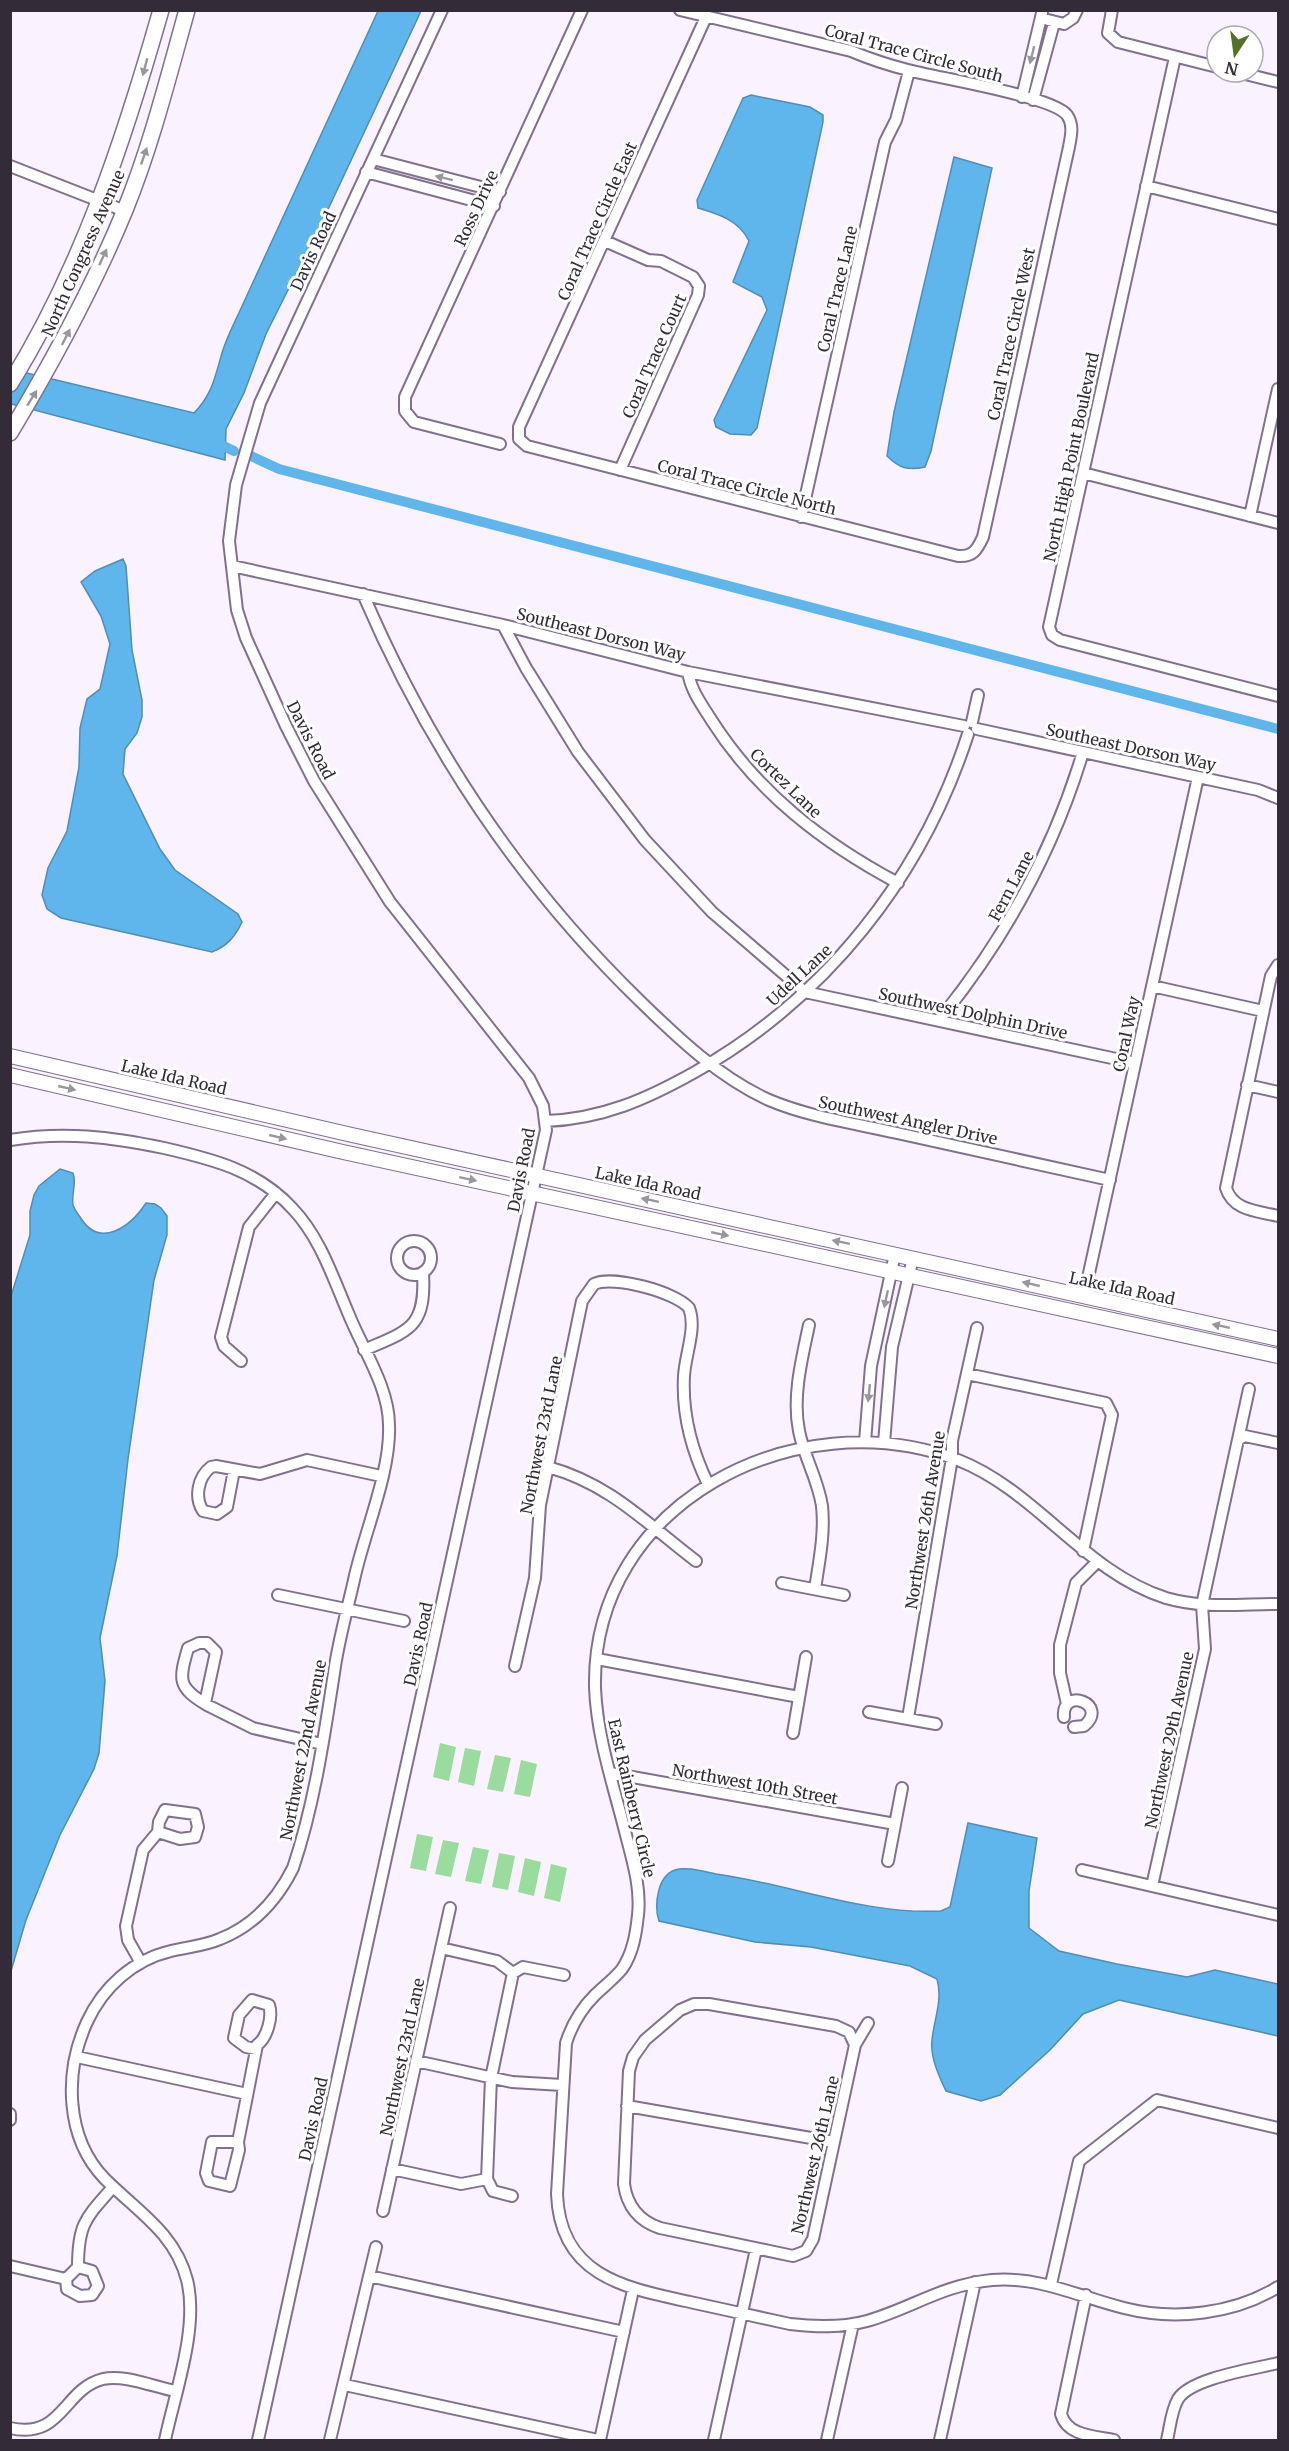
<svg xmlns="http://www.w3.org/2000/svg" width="1289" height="2451" viewBox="0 0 1289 2451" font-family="Merriweather,serif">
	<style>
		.green { fill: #9adb9e }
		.water { fill: #5eb6ec; stroke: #518db6; stroke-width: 1.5 }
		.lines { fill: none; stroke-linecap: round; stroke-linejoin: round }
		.canal { stroke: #5eb6ec; stroke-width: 10 }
		.minor-casing { stroke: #81718d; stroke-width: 14 }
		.tertiary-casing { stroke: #81718d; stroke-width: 16 }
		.secondary-casing { stroke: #81718d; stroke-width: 18 }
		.minor { stroke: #fff; stroke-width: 10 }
		.tertiary { stroke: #fff; stroke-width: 14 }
		.secondary { stroke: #fff; stroke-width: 15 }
		.oneway { fill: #99969c }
		.labels { text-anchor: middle; stroke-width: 6; stroke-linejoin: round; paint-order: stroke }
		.street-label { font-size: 16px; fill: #332c38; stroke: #fff }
	</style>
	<rect width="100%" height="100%" fill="#faf2ff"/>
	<path class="green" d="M440,1743L456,1747L449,1781L433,1777Z
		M465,1748L481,1751L474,1786L458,1782Z
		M495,1755L511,1758L503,1792L487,1789Z
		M521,1760L537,1764L530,1797L514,1794Z
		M417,1834L433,1837L426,1871L410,1868Z
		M443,1840L459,1843L451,1877L435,1874Z
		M473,1847L489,1850L481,1884L465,1881Z
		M499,1853L515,1856L508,1890L492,1887Z
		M525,1858L541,1862L534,1896L518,1892Z
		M551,1864L567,1868L560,1902L544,1898Z"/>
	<path class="water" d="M378,11H421L324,218L266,334L244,393L226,429L225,460L11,404L10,369L194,413C212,395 215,377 222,353C227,336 236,320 243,304Z
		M751,95L810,107L823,115V122L757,428L751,435L730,434L716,427L714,420L767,310L762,297L733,282L749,241C739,220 718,214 698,208L697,200L743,98Z
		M954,157L992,168L931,451L925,467C908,471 899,468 887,456L894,412Z
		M123,559L126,566L132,650L142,700V717L137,733L125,749L123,774L160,849L175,870L238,914L242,922C235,937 227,946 212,952L61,918L47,909L42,895L48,868L67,831L79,767L80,728L87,699L100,689L110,644L101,616L81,582L95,571Z
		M60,1169L73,1173C77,1183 71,1195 73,1205C74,1209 78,1214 80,1217C100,1250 131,1226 146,1203L155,1204L161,1208L167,1216V1235L154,1280L128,1459L117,1556L100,1638L105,1681L99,1753L94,1769L60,1835L26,1920L11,1971V1296L30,1235V1211L34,1195L39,1186Z
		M968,1823L1037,1838L1029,1891V1928L1059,1951L1117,1964L1187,1977L1215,1970L1278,1984V2036L1119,2000L1083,2014L1050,2050L1000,2095L981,2101L946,2091C939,2076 930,2057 932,2040C934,2019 943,2000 937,1979L910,1966L811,1947L755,1942L659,1921C654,1906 657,1876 675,1870C686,1866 705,1872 716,1874C790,1884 865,1915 941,1911L950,1907Z"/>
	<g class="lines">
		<path class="canal" d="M213,441L234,451
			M251,456L279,469L1278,729"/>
		<defs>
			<path id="minor" d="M680,10L851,51C870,59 888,65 908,70C937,78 1052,96 1067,115C1074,125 1071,136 1069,147L983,537C977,550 973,557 958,556L527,446L519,439V427L706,17
				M1112,10L1108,33L1118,42L1217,67
				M1048,20L1064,24L1073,18L1077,10
				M1175,57L1049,627L1052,635L1060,640L1278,696
				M1237,72L1278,82
				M1022,97L1042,13
				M1033,100L1054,23
				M373,159L500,192
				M10,166L125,211
				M366,172L494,206
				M1146,186L1278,219
				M605,241L648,260L661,261L693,277L699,286L698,295L620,470
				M500,444L414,422L405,411V397L582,10
				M1083,473L1278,523
				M1250,516L1278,389
				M801,517L885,142L896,120L909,71
				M232,566L503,625L688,672L964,726
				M363,594C429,748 520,885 641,1002C679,1039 720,1078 769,1100C809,1117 854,1123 897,1133C968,1148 1039,1164 1110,1180
				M503,625L526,668L578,752L645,840L712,912L805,992L1135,1063
				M688,672C691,691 702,705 712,721C758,793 823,843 898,883
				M972,722L978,695
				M977,729L1258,790L1278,798
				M1278,965L1271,976L1226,1188C1233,1211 1258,1211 1278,1216
				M1152,986L1263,1011
				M939,1020C1005,939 1053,852 1083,752
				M1247,1085L1278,1092
				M546,1121C602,1119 647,1099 695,1072C826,998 922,877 968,734
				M10,1140C64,1131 111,1137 164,1148C212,1159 257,1170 292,1208C322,1239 335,1284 352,1322C366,1354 389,1390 389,1425C391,1472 364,1533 354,1580C347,1611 338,1642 334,1673C324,1738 314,1806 293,1868C277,1900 253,1926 220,1939C204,1946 187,1947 171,1951C133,1960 103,1987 87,2022C64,2072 65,2138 105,2179C137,2211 175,2233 187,2280C199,2327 175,2393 165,2440
				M397 1258a17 17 0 1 1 34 0a17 17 0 1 1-34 0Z
				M1084,1296L1198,777
				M809,1325C802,1358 792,1397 799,1431C804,1457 818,1479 822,1506C825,1534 819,1562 815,1589
				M364,1350C410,1330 426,1328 423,1272
				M241,1361L224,1346L221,1337L249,1227L276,1193
				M967,1374L1106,1403L1112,1415L1083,1551
				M1239,1439L1245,1436L1278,1443
				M865,1442L871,1366L895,1254
				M884,1443L892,1347L913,1258
				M548,1467C610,1484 646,1523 696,1561
				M234,1470L227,1507L217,1514L203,1511C194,1497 198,1477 211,1467L216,1466L260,1474L307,1460L381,1476
				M782,1583L844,1595
				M278,1595L404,1621
				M1278,1604C1240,1604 1204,1609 1166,1598C1084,1572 1037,1491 958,1460C797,1399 591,1502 595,1688C597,1738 614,1787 626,1835C633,1862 641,1888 638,1915C636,1934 633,1953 622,1969C614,1979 604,1986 595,1995C581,2009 572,2024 566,2043L557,2194C560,2276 625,2288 690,2302C723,2309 757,2317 790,2324C816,2327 841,2328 867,2321C912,2308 942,2285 992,2280C1040,2276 1079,2297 1124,2308C1175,2321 1234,2314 1278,2287
				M597,1659L799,1697
				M515,1666L535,1578L540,1505L582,1301L594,1284C613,1275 676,1292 689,1308C697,1328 685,1355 684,1376C682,1413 692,1451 708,1484
				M205,1703L216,1652L207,1643H199L188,1648C179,1680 177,1687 207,1705L253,1728L322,1744
				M1067,1704L1060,1673V1645L1076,1583L1098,1561
				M869,1712L936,1724
				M1064,1717C1061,1686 1110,1704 1084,1726L1074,1727
				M908,1718L952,1458V1441L977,1328
				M793,1733L806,1657
				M610,1773L895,1824
				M888,1861L902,1788
				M1082,1870L1278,1915
				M1152,1886L1205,1649L1202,1605L1249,1389
				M441,1948L497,1961L513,1973
				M141,1963L128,1940L126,1926L143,1850L158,1832L159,1822L165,1810L195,1814L198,1827L195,1837L180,1839L158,1832
				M513,1973L523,1967L564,1975
				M855,2045L849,2032L836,2026L709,2004H694L680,2010L645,2040L633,2057L629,2071L624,2184C627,2206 639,2221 660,2228L793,2256L806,2251L813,2239L855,2045L868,2023
				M77,2057L247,2094
				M416,2061L512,2082L562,2085
				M627,2106L834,2142
				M10,2114V2120
				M238,2142H212L206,2173L209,2181L230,2186L239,2150L238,2142L257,2045C267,2038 273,2017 269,2005L252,2000L239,2015L234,2038L246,2047L256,2049
				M392,2169L461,2184L487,2179
				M512,2196L493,2191L487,2179L491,2078L513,1973
				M383,2211L450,1908
				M10,2266L66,2279L67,2289L80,2296L92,2295L98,2286L92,2271L78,2267
				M369,2276L624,2332
				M66,2279L78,2267C78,2223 86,2218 113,2187
				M1051,2284L1079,2161L1157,2100L1278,2128
				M1086,2295L1061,2414C1067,2436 1094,2436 1114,2440
				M345,2385L598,2440
				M10,2428C63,2440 63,2389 103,2379C124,2374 154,2387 175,2391
				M258,2440L546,1130L543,1106L529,1078L390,902L314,781L286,726L246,638L237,610L229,541L236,485L260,403L442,10
				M330,2440L376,2247
				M600,2440L633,2290
				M714,2440L756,2249
				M827,2440L853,2324
				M940,2440L975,2282
				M1167,2440C1170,2428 1171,2411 1178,2399C1191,2378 1254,2369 1278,2363"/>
			<path id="tertiary" d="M10,1056L352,1135L1278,1339
				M10,1075L343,1152L1278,1356"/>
			<path id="secondary" d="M10,384C82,268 124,140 161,10
				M10,433C53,361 93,288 125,210C151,146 168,78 187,10"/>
		</defs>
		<use href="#minor" class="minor-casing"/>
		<use href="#tertiary" class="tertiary-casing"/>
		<use href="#secondary" class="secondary-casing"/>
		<use href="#minor" class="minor"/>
		<use href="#tertiary" class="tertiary"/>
		<use href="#secondary" class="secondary"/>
	</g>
	<defs><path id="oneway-solid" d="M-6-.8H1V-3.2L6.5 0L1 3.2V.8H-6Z" transform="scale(1.5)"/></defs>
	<g class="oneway">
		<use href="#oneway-solid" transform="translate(1032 55) rotate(104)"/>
		<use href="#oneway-solid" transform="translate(145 67) rotate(105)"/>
		<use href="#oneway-solid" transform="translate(144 156) rotate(-71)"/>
		<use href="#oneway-solid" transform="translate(444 178) rotate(-166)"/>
		<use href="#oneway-solid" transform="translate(103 257) rotate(-65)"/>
		<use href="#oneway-solid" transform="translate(66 337) rotate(-63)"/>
		<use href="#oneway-solid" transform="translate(32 398) rotate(-58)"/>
		<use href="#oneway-solid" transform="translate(67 1088) rotate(13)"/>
		<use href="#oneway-solid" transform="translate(278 1137) rotate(13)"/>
		<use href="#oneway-solid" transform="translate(468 1179) rotate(12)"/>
		<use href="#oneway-solid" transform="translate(650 1200) rotate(-168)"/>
		<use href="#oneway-solid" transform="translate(720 1234) rotate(12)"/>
		<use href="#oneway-solid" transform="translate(841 1242) rotate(-168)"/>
		<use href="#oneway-solid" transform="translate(1031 1284) rotate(-167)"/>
		<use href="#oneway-solid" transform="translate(886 1299) rotate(102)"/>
		<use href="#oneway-solid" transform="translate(1221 1326) rotate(-168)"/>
		<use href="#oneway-solid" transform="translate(869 1393) rotate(96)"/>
	</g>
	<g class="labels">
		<g class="street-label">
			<text transform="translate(914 53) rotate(15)" y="6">Coral Trace Circle South</text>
			<text transform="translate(476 208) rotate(-65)" y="6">Ross Drive</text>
			<text transform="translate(597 221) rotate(-66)" y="6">Coral Trace Circle East</text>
			<text transform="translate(313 251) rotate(-65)" y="6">Davis Road</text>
			<text transform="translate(83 253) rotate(-66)" y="6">North Congress Avenue</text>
			<text transform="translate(837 289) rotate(-77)" y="6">Coral Trace Lane</text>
			<text transform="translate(1011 334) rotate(-78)" y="6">Coral Trace Circle West</text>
			<text transform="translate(654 356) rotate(-66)" y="6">Coral Trace Court</text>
			<text transform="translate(1071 457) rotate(-78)" y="6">North High Point Boulevard</text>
			<text transform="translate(747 487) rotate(14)" y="6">Coral Trace Circle North</text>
			<text transform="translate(601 634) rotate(14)" y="6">Southeast Dorson Way</text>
			<text transform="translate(311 740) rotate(63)" y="6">Davis Road</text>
			<text transform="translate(1131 747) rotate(12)" y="6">Southeast Dorson Way</text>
			<text transform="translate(786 783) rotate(44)" y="6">Cortez Lane</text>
			<text transform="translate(1011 886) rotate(-62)" y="6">Fern Lane</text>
			<text transform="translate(799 975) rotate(-43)" y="6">Udell Lane</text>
			<text transform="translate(973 1013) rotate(12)" y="6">Southwest Dolphin Drive</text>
			<text transform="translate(1126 1034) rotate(-78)" y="6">Coral Way</text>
			<text transform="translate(174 1077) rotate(13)" y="6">Lake Ida Road</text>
			<text transform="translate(908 1120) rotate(12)" y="6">Southwest Angler Drive</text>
			<text transform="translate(521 1170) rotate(-79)" y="6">Davis Road</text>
			<text transform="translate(648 1183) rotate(12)" y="6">Lake Ida Road</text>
			<text transform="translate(1122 1288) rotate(12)" y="6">Lake Ida Road</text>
			<text transform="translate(541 1435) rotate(-79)" y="6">Northwest 23rd Lane</text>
			<text transform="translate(925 1520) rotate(-81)" y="6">Northwest 26th Avenue</text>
			<text transform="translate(418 1644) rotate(-78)" y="6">Davis Road</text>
			<text transform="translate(1169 1740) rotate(-78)" y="6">Northwest 29th Avenue</text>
			<text transform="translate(303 1750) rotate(-79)" y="6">Northwest 22nd Avenue</text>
			<text transform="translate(755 1784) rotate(10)" y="6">Northwest 10th Street</text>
			<text transform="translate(632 1798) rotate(77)" y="6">East Rainberry Circle</text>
			<text transform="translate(402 2057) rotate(-78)" y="6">Northwest 23rd Lane</text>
			<text transform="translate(313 2119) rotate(-78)" y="6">Davis Road</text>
			<text transform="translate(815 2155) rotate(-77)" y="6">Northwest 26th Lane</text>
		</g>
	</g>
	<rect width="1289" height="2451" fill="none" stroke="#332c38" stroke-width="24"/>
	<g transform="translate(1235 54) rotate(193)"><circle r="28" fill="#ffffff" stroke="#adabaf" stroke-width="1.5"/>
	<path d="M0-4.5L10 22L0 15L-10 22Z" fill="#537127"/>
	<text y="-9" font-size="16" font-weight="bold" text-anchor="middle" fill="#332c38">N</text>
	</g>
</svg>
